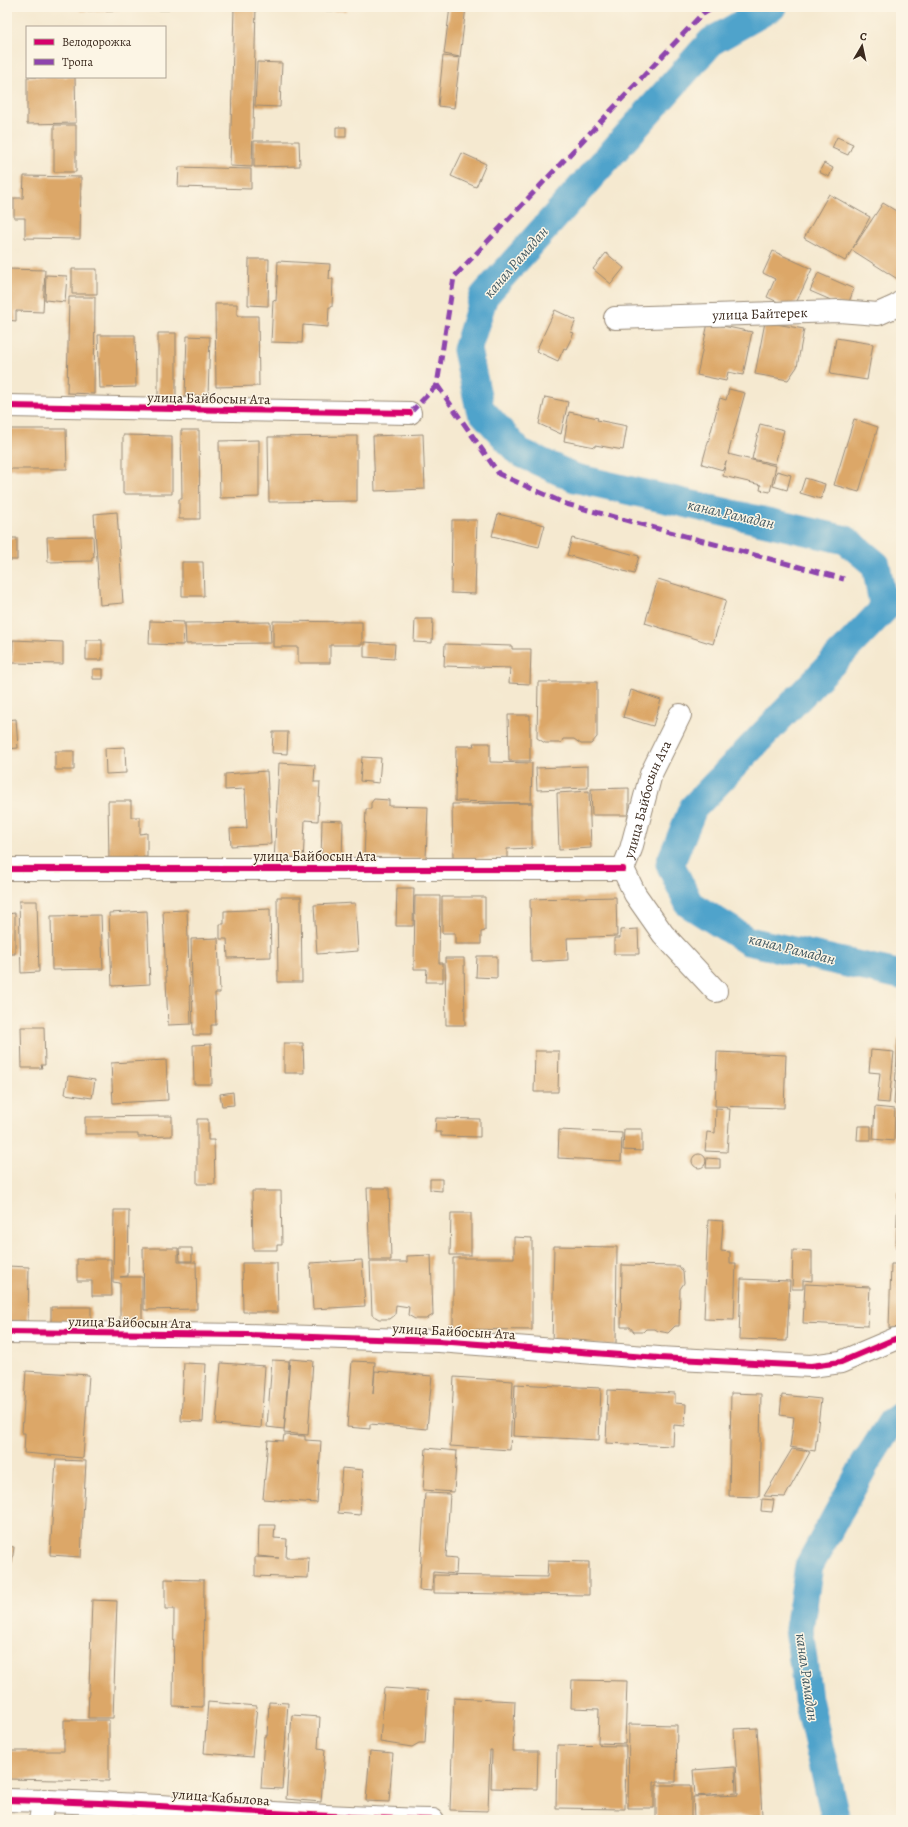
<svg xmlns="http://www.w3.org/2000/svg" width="908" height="1827" viewBox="0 0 908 1827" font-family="Alegreya,serif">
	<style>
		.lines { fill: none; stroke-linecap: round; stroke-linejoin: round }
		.canal { stroke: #50a3cb; stroke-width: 29 }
		.building { fill: #dca768 }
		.street-casing { stroke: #988a77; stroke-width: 24 }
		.street { stroke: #fff; stroke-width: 22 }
		.quiet { stroke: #8e44ad; stroke-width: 5; stroke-dasharray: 10 5; stroke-linecap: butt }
		.cycleway-casing { stroke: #fcf5e5; stroke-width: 8 }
		.cycleway { stroke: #d6006c; stroke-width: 6 }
		.labels { text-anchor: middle; stroke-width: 3; stroke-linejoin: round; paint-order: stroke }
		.street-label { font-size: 14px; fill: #3b2a1e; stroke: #fcf5e5 }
		.water-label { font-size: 15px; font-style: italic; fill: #435a63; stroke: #fcf5e5 }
	</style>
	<rect width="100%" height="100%" fill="#fcf5e5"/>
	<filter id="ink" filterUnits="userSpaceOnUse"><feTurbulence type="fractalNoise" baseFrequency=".025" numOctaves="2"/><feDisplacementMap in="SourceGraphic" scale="8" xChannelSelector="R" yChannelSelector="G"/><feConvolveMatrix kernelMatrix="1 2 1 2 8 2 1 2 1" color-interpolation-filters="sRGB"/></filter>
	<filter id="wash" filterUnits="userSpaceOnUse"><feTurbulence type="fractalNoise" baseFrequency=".012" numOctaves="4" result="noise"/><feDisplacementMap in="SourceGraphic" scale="16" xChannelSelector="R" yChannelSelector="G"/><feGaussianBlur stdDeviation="0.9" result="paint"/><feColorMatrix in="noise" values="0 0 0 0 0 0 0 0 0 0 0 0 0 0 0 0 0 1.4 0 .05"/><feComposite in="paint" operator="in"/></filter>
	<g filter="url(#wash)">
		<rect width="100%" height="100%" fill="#f5e9d0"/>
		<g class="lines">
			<path class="canal" d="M772,7L712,41L484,296L467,350L480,409L519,452L575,478L846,540L876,565L884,609L693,808L670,864L689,904L748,941L901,975
				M836,1820L808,1699L799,1629L809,1566L865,1464L891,1423L901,1416"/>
		</g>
		<g id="blocks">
			<path class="building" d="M80,7H120V10L80,11Z
				M144,7H169V10H144Z
				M234,7H256L252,167L230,166Z
				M261,7H347V11L261,10Z
				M450,7H466L460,57L444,54Z
				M443,56L460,58L454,108L438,106Z
				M257,62L282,63L280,107L255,106Z
				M27,77H75L76,123L27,124Z
				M54,125H76V172H54Z
				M336,127H346V137H336Z
				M837,137L853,144L848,155L832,148Z
				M254,141H299L300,166L254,167Z
				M462,153L486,164L476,187L451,176Z
				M824,163L833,168L829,177L819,172Z
				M179,167L251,169V189L178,187Z
				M24,176L81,177L80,239L25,238V218H14V198H23Z
				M829,194L870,217L853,248L883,203L901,214V276L899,280L852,250L845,261L804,238Z
				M773,251L812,269L797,301L789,307L767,297L775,279L763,273Z
				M606,253L624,268L611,284L593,269Z
				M249,259H269L268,306L248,305Z
				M278,261L330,264L329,279H333L332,307H329L328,327L303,325L302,343L271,342L273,300L276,301Z
				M7,269L45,270L43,312L16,311V321L7,320Z
				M72,269H97V294H72Z
				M818,273L854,289L847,307L810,291Z
				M46,275L67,276L65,302L45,300Z
				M69,297H95L94,394L67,393Z
				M215,304H237V316H258L259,386L216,387Z
				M555,310L576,320L571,332L574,333L566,349L564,348L558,361L536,351Z
				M765,322L804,329L797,367L788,380L755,374Z
				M708,323L752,332L743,375L728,372L726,381L697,375Z
				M158,333H176V397H158Z
				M98,335H135L136,387L100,388Z
				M187,336L210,337L208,396H185Z
				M836,338L873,344L867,380L830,374Z
				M729,389L745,393L728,454L776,466L770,492L760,490L761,485L723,476L726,461L723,470L702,464L720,398L726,400Z
				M545,397L568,402L561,434L539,424Z
				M569,412L598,418L597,420L627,426L623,450L595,445V447L564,441Z
				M854,419L878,427L859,492L834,485Z
				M760,424L784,430L775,464L752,459Z
				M7,429H66L67,469H8Z
				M181,430H199L200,519H179V499H182Z
				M423,434L425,489L375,491L373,436Z
				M123,435L172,436V494H123Z
				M357,436V501L269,502L268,437Z
				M259,440V497L220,498L219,441Z
				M777,471L791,475L787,490L773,486Z
				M805,478L825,484L821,499L800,493Z
				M117,512L123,603L100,605L94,514Z
				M498,514L545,525L539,547L492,536Z
				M452,520H477L475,594L451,593Z
				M93,536L94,557H92V561L48,562L47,537Z
				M7,538H17V560H7Z
				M572,538L639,556L634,574L567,555Z
				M182,562H203L204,596H182Z
				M658,579L726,600L713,644L645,623Z
				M415,619H433L432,643L414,642Z
				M150,621L184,622L183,645L149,644Z
				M273,621L362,622V645H330V663H298V647H273Z
				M270,622L271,643L186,644L185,623Z
				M13,640L63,642V664L12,663Z
				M86,640H102V660H86Z
				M364,642L395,644L394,659L364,657Z
				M445,644L512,646V649H531L530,684L509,683L510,668L444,666Z
				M93,669H103V679H93Z
				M538,682H597V737L591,744H581L574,739H563L561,743H545L537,738Z
				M631,690L661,700L653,726L623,717Z
				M508,715H530V761H509Z
				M16,719L18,748L7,749V720Z
				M273,732H288L287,754L272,753Z
				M473,743H490V762L532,763L531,803L455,801L456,746H474Z
				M125,747L126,773L106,774L105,748Z
				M55,751H74V770H55Z
				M362,757L381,758L379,783L360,781Z
				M279,763L315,765L314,782H320L318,821L305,820L303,863L274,862Z
				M588,766V788L537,790L536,768Z
				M267,771L271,844L231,846L230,829L247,828L245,789L225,790V774Z
				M629,788V815H592L591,789Z
				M589,791L591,848L559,850L557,793Z
				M374,799L389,800V806L428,807L426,859L364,857L366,809H371V803Z
				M108,801H131V817H140V834L147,833V857H133V861H109Z
				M532,803V848L507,849V858H453L452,804Z
				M322,820L343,821L342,861L321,860Z
				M397,888H414L413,926H396Z
				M415,896H440L439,963H443V982H426L427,969H414Z
				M277,897H301L302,982H278Z
				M442,897H485V931L481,932V944H455V933H442Z
				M616,897L617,936L567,938L568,960L531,962L530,899Z
				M19,901H37L39,972L21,973Z
				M355,903L358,951L317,954L314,905Z
				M270,909L271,957L228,958L227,939H220V924H224V911Z
				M187,910L191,1024L168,1025L163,911Z
				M147,911L150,984L112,986L109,913Z
				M15,913V954H7V914Z
				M101,915L103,969L52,970L51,916Z
				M638,929L639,954H614V938H620V930Z
				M218,938L220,993H215L216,1025H211V1035H193L191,939Z
				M477,956H497V978L476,977Z
				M445,958H464L465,1025H446Z
				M21,1027H44L45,1065H41L42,1068H22Z
				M898,1039H901V1105L894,1104Z
				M284,1043H303L304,1073H284Z
				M211,1044L212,1084H194L193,1045Z
				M871,1050L894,1052L889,1103L877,1102L880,1073L869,1072Z
				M535,1051H559L558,1092H534Z
				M717,1052L786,1055L784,1108L715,1106Z
				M166,1060L168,1100L113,1103L111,1063Z
				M68,1076L95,1080L92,1098L65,1094Z
				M233,1092L234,1105L222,1106L220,1094Z
				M875,1107L895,1109L894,1141L873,1139Z
				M716,1108L730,1109L727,1152L705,1151L707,1132L715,1133Z
				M172,1116V1136L138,1137V1134H85V1117Z
				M436,1118L480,1119V1137L441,1136V1132H435Z
				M197,1119H208V1140H214L215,1184H197Z
				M7,1120H9L8,1156H7Z
				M858,1126H871V1140H857Z
				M624,1129H642V1151L623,1150Z
				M559,1130L622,1133L621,1161L558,1158Z
				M692 1161a7 7 0 1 1 14 0a7 7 0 1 1-14 0Z
				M707,1158L720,1159V1168H706Z
				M430,1179H442V1191L430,1190Z
				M367,1188H389L391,1260H370Z
				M252,1191H281L282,1245H277V1250H253Z
				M898,1192L901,1193V1248H896Z
				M114,1210H129L128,1276L120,1277H142V1325H120V1283L113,1282Z
				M451,1213H471V1255H450Z
				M708,1220L723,1221L721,1251L730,1252V1263H736L734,1320L704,1319Z
				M514,1237L532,1238V1330L453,1329V1258H514Z
				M554,1246L617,1247L616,1345H552Z
				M143,1248H178V1262H196L197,1309L144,1310Z
				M179,1248H192V1261H180Z
				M793,1250L812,1251V1281L803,1280V1289H792Z
				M431,1255L433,1315L426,1319H415L408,1315L409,1307L396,1305L395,1315L390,1319H379L372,1315L370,1262H407V1256Z
				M77,1259H111L112,1296H92V1281H77Z
				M362,1260L365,1306L313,1309L310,1263Z
				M242,1263H277L278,1312H243Z
				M891,1264H901V1328H889Z
				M622,1265L679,1266L683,1272L684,1283L680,1289L679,1326H675L668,1333L658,1331L655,1329H646L643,1332H634L630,1327H621Z
				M7,1266L29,1267L28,1322L7,1321Z
				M741,1279L790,1281L787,1341L739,1339Z
				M805,1284L870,1287L868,1326L803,1323Z
				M51,1307H91V1324H51Z
				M290,1359L313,1361L308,1435L284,1433Z
				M272,1360L289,1361L284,1429L267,1427Z
				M352,1361L375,1362L373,1394L375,1371L432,1376L427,1429L370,1424V1429L347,1427Z
				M184,1363L206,1364L203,1422L181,1421Z
				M221,1363L265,1366L261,1428L216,1424Z
				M26,1371L89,1375L83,1458L24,1453L25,1433H22Z
				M454,1377L513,1381L510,1450L450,1446Z
				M515,1384L601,1388L599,1440L513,1436Z
				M608,1390L675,1393V1403L686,1404L685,1426L674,1425L673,1446L606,1443Z
				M731,1393L761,1394L759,1497L729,1496Z
				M782,1395L821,1399L815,1451L790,1447L794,1417L780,1415Z
				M284,1435L305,1436V1440L321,1441L317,1503L263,1499L268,1440L283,1441Z
				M426,1448L457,1451L454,1492L423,1490Z
				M792,1449L810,1452L785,1497L764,1496Z
				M56,1460L86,1461L81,1557L50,1555Z
				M342,1468L363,1470L360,1515L338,1513Z
				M425,1493L450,1494L446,1557L457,1558L456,1574L433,1572L432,1591L419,1590Z
				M762,1499L774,1500L772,1512L761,1511Z
				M259,1525H275L274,1538L287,1539L286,1558H309L308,1578L255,1576V1557L279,1558L258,1556Z
				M7,1546L14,1547L12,1563H7Z
				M548,1561L589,1562V1595L434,1593V1575L547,1577Z
				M165,1579L204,1580L203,1707L173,1706L174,1609H165Z
				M92,1600L117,1601L113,1718H88Z
				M572,1680L627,1681L625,1744L598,1743L599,1709L571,1708Z
				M384,1688L428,1691L425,1743H419L412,1747L380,1742Z
				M454,1698L515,1701L513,1751H538L537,1789L491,1788L492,1750H490L488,1811L450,1810Z
				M208,1702L257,1706L252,1757L204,1753Z
				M269,1702L288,1703L282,1789L261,1788L264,1736H267Z
				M292,1715L320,1717L318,1748L325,1749L321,1802L286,1799Z
				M64,1720H109V1781L7,1779V1751H64Z
				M629,1724L677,1725L676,1782H654V1808H628Z
				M757,1728L762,1815L694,1818L693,1797L738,1795L734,1729Z
				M557,1745L626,1746L625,1809L556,1808Z
				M370,1751L393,1753L389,1802L366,1801Z
				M735,1767L736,1793L695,1796L693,1770Z
				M656,1785H691V1819H656Z"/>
		</g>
	</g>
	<g filter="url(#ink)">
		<use href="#blocks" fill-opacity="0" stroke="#988a77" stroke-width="1"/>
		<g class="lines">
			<defs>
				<g id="street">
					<path id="s1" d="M615,318L839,311L878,314L896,306L901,302"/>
					<path d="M7,406L410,413"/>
					<path d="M7,869H623"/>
					<path id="s2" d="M623,869L631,849L651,774L680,715"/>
					<path d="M623,869L635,894L663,934L716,991"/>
					<path d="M7,1332L246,1335L439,1341L659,1358L811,1366L841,1362L895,1339"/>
					<path d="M7,1800C149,1802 291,1817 433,1820"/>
					<path d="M40,1820L44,1800"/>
				</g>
			</defs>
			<use href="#street" class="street-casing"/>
			<use href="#street" class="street"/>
			<path class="quiet" d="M437,385L499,474L566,504L844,579
				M410,413L437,385L454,277L703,13L713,7"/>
			<defs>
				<path id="cycleway" d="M7,406L410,413
					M7,869H623
					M7,1332L246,1335L439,1341L659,1358L811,1366L841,1362L895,1339
					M7,1800C149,1802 291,1817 433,1820"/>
			</defs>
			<use href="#cycleway" class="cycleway-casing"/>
			<use href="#cycleway" class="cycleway"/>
		</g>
	</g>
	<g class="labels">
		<g class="street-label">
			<text dy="5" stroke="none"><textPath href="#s1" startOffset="145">улица Байтерек</textPath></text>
			<text transform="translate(209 398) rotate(1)" y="5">улица Байбосын Ата</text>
			<text dy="5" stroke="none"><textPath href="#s2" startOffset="74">улица Байбосын Ата</textPath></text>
			<text x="315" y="861">улица Байбосын Ата</text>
			<text transform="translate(130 1322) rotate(1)" y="5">улица Байбосын Ата</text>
			<text transform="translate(454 1331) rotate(3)" y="5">улица Байбосын Ата</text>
			<text transform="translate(221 1797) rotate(4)" y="5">улица Кабылова</text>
		</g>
		<g class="water-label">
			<text transform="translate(516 262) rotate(-49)" y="5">канал Рамадан</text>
			<text transform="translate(731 514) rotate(13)" y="5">канал Рамадан</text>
			<text transform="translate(792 949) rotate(14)" y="5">канал Рамадан</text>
			<text transform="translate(807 1677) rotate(82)" y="5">канал Рамадан</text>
		</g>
	</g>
	<rect width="908" height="1827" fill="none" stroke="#fcf5e5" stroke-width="24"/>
	<rect x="26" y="26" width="140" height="52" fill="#fcf5e5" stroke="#afa495"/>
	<rect x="34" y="39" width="20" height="6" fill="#d6006c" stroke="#afa495"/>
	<text x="62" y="46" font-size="12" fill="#3b2a1e">Велодорожка</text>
	<rect x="34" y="59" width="20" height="6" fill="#8e44ad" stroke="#afa495"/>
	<text x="62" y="66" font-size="12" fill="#3b2a1e">Тропа</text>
	<g transform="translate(862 46) rotate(9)" stroke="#fcf5e5" stroke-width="3" paint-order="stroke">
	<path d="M0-3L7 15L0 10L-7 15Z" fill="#3b2a1e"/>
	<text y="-6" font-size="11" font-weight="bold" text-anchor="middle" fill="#3b2a1e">С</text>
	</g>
</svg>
